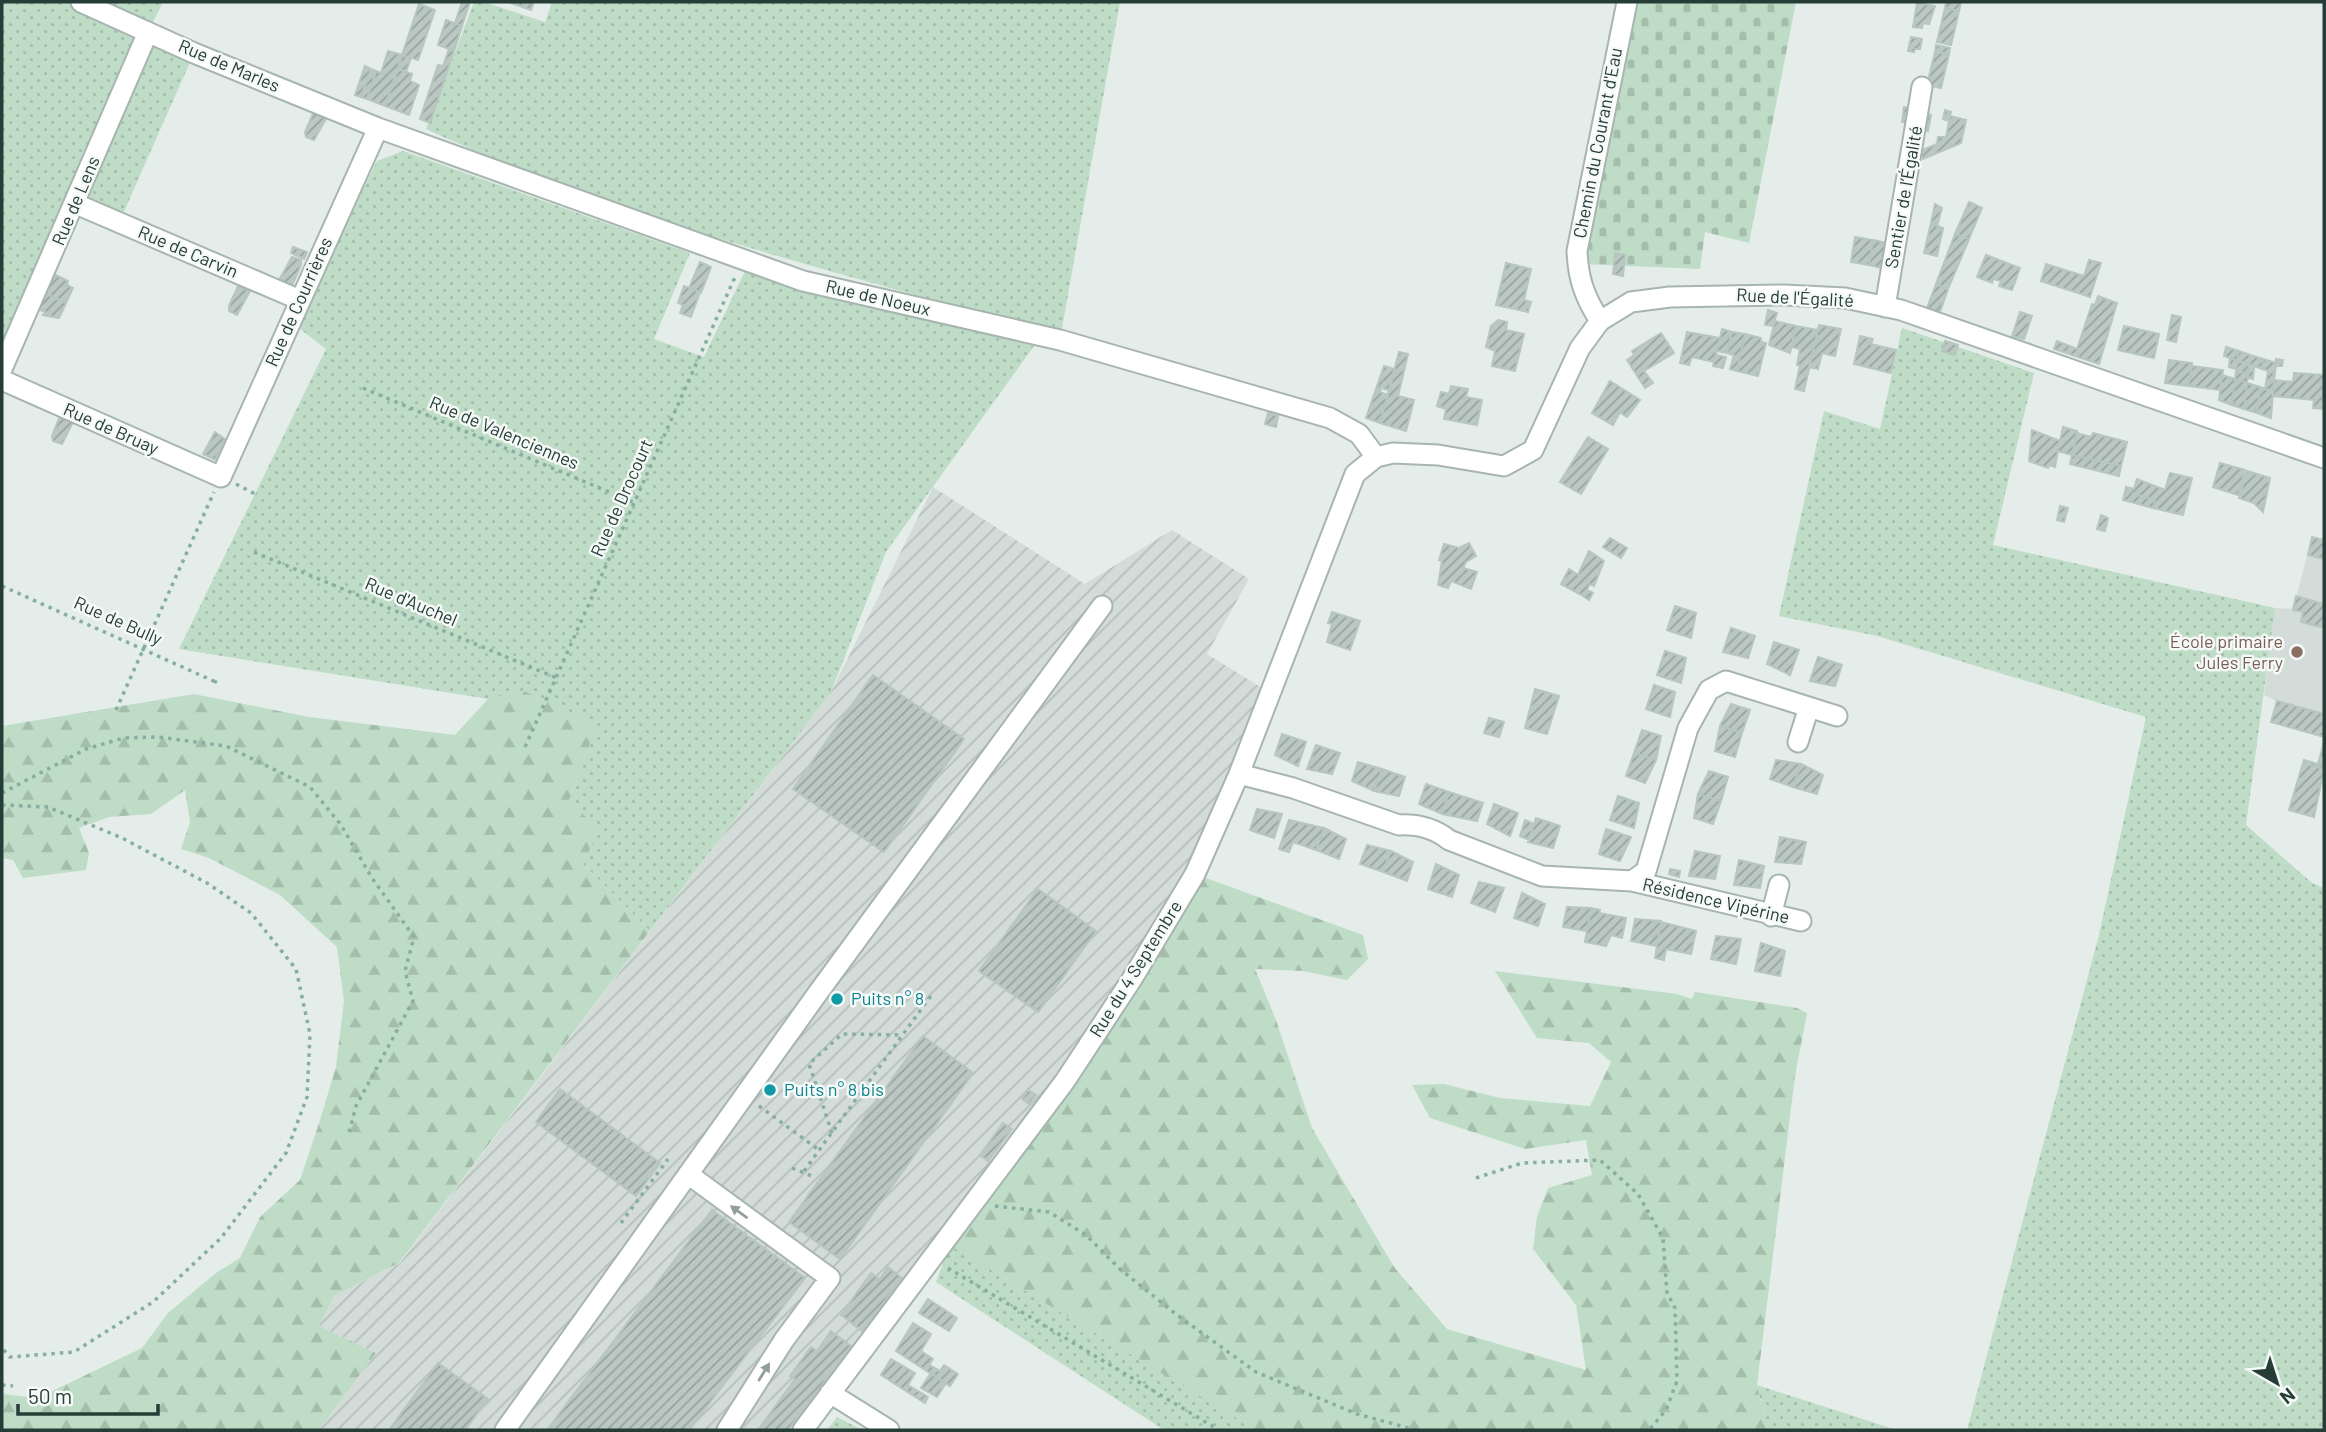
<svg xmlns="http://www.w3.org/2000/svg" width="2326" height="1432" viewBox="0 0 2326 1432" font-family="Barlow,sans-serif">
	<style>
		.built { fill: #d3dcd8 }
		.industrial { fill: url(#industrial-furrows) }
		.grass { fill: url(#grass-dots) }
		.forest { fill: url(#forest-firs) }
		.cemetery { fill: url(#cemetery-stones) }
		.building { fill: url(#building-hatch); stroke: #b7c6bf; stroke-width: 2 }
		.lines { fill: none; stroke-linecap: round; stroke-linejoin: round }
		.minor-casing { stroke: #a7b5b0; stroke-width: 23 }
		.path { stroke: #87aea1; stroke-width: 3.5; stroke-dasharray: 3.5 5; stroke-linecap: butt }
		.minor { stroke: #fff; stroke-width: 19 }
		.oneway { fill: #929e9a }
		.education-dot { fill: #8d6e63; stroke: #f5f9f7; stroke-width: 2.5 }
		.culture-dot { fill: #0f9aa8; stroke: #f5f9f7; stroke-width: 2.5 }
		.labels { text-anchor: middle; stroke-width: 5; stroke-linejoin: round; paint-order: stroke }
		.street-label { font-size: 18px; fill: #253d36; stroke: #f5f9f7 }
		.education-label { font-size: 18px; fill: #785e54; stroke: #f5f9f7; text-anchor: end }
		.culture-label { font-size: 18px; fill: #0d838f; stroke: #f5f9f7; text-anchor: start }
	</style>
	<defs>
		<pattern id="industrial-furrows" width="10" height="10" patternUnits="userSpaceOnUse" patternTransform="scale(1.75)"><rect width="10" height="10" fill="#d3dcd8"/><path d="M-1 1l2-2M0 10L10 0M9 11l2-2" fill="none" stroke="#b5beba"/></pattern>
		<pattern id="grass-dots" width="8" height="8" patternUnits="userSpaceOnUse" patternTransform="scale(1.75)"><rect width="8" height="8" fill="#bfdcc6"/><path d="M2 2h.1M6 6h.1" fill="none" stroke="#a4beab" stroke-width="1.8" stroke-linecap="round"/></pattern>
		<pattern id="forest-firs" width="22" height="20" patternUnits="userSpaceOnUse" patternTransform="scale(1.75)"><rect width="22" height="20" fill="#bfdcc6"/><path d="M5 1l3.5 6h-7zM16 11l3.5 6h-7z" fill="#a4beab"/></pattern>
		<pattern id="cemetery-stones" width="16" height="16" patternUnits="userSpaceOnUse" patternTransform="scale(1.75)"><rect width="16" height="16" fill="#bfdcc6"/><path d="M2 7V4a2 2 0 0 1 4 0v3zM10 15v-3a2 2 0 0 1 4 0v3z" fill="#a4beab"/></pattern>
		<pattern id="building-hatch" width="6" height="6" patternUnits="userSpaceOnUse" patternTransform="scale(1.75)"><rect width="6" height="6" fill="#bac7c2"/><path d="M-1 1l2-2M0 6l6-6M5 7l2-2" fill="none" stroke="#97a39e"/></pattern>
	</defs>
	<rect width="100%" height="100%" fill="#e4ede9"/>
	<path class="built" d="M2312,537L2324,540V737L2271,722L2276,701L2264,695L2275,608L2293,609Z"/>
	<path class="industrial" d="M933,487L1085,584L1172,530L1249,579L1207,654L1270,693L1239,774L1132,979L803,1430H319L376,1353L319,1326L334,1296L400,1263L831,692Z"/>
	<path class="grass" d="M2,2H163L148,32L194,53L119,223L76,205L2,369Z
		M474,2H484L545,22L552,2H1120L1061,334C847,276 628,222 426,129Z
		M403,151L690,253L654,339L704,357L746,269L823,293L1034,346L886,552L831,692L650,931L583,864L569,802L596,724L524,691L488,699L179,649L326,349L295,325L377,161Z
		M1902,328L2034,373L1993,545L2275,608L2246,825L2312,883L2324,888V1430H1967L2099,935L2146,717L1877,636L1779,616L1824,411L1880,429Z
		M950,1245L1257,1430H1164L936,1282Z
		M1757,1385L1897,1430H1768Z
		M837,1417L862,1430H827Z"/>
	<path class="forest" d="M524,691L597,724L569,801L599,829L583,864L650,931L399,1263L334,1296L319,1326L376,1353L319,1430H2V1394L38,1398L142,1348L168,1313L216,1273L240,1258L260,1217L300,1180L320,1120L336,1067L344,1001L337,947L280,895L209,858L181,849L190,822L185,790L151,814L109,817L79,828L89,853L86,870L23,878L13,860L2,858V726L194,694L309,717L455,735L488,699Z
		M1195,874L1363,935L1368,959L1347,980L1303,971L1255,969L1276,1020L1312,1128L1394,1267L1447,1329L1586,1370L1576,1305L1533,1249L1537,1217L1548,1188L1592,1175L1586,1140L1525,1149L1430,1118L1412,1085L1444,1084L1500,1098L1590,1106L1611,1062L1589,1043L1537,1038L1495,971L1677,994L1692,999L1695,992L1797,1008L1807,1013L1795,1076L1757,1385L1768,1430H1256L946,1243Z"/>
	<path class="cemetery" d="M1635,2H1796L1749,243L1705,232L1700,269L1583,264Z"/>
	<path class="building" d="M462,2H470L462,26L455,23Z
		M508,2H534L531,10Z
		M1946,2H1961L1959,11L1945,8Z
		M1917,3L1935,6L1929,24L1923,23L1922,28L1913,27Z
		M419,4L435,10L418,60L402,55Z
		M1945,8L1959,11L1951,45L1937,42Z
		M446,20L462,26L454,51L438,45Z
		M1911,37L1922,39L1920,49H1915L1914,52L1908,51Z
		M1936,45L1950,48L1949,54L1935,52Z
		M449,49L454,51L430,123L420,119L438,65L443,66Z
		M388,51L402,55L385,106L367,99L376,71L381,73Z
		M1935,52L1949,54L1941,88L1927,85Z
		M402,55L411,58L406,72L398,69Z
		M365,66L371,69L361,97L355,95Z
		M371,69L376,71L367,99L361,97Z
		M398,69L412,74L410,81L419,85L409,115L385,106Z
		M1904,107L1913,109L1910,123L1902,122Z
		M1945,110L1951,112L1949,121L1943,119Z
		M314,111L327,117L314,140L306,137L305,132Z
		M1921,114L1931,115L1928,131L1918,129Z
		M1950,116L1966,120L1961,143L1923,159L1920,151L1937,144L1938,137H1946Z
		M1969,202L1982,208L1969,239L1955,234Z
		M1935,204L1942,208L1937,226L1931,223Z
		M1931,223L1943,228L1937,256L1924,253Z
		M1955,234L1969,239L1948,289L1936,284Z
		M1855,237L1873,240L1869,265L1851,262Z
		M1873,240L1887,243L1882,268L1869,265Z
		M293,247L307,252L304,259L291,253Z
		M1615,253L1625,255L1623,276L1613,274Z
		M1986,255L2020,268L2012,290L1999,286L2001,281L1993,279L1992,283L1977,277Z
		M292,257L301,260V265L292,286L279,280Z
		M2089,260L2101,263L2090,297L2041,281L2046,264L2084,276Z
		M700,262L711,267L701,293L689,288Z
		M1506,263L1531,269L1524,300L1531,302L1528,312L1496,305Z
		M54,274L68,281L67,285L73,288L66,303L45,293Z
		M1936,284L1948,289L1940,312L1927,308Z
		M238,286L250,291L237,315L229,311V306Z
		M684,286L700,292L691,317L680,313L683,305L678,303Z
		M45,293L66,303L59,318L43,315L45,312L38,309Z
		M2098,296L2117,303L2099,364L2054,349L2057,341L2077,349L2092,304L2095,305Z
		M1768,310L1777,313L1773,326L1765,325Z
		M2020,312L2032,316L2024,339L2012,336Z
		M2172,315L2181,317L2176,342L2167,340Z
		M1498,320L1507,322L1506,330L1524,334L1515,371L1492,366L1495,351L1486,347L1491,326Z
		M1775,321L1796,326L1790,353L1769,345Z
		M1819,325L1841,329L1835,356L1822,353L1818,369L1809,367Z
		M1796,326L1818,330L1804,391L1795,389L1800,365H1797L1800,349L1792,347Z
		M2124,326L2159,334L2154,358L2118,350Z
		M1722,329L1732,332L1727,353L1717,351Z
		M1687,332L1720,338L1714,362L1692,357L1689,365L1680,363Z
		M1732,332L1745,334L1737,371L1730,369L1734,355L1727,353Z
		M1661,333L1674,353L1644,371L1653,383L1645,388L1627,360L1634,355L1632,351Z
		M1745,334L1761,338V342L1766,343L1758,376L1737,371Z
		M1860,336L1873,339L1871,344L1896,350L1891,373L1854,364Z
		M1945,341L1958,345L1955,355L1942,351Z
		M2226,347L2239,351L2237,361L2224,356Z
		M2239,351L2250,355L2249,364L2237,361Z
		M1399,352L1408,354L1398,396L1414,400L1406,431L1380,423Z
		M1716,355L1726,357L1723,368L1713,366Z
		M2250,355L2263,359L2262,369L2249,364Z
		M2230,358L2237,361L2236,369L2229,367Z
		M2263,359L2276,363L2275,373L2262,369Z
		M2276,359L2283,360L2282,366H2275Z
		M2169,360L2192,363L2188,386L2165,383Z
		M2237,361L2243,362L2241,372L2236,371Z
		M2243,362L2249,364L2248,374L2241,372Z
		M2249,364L2254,366L2253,379L2248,378Z
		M1384,366L1394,369L1390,390L1384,389V381L1380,392L1388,395L1380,423L1366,418Z
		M2192,366L2223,370L2220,390L2188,386Z
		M2236,371L2248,374L2247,383L2235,379Z
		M2268,371L2275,373L2273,392L2265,389Z
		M2294,373L2324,375L2323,409L2313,408L2314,400L2273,396L2274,380L2293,382Z
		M2222,375L2235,379L2232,405L2219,400Z
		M2235,379L2247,383L2244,409L2232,405Z
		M1610,381L1640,400L1627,417L1620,412L1613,425L1592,413Z
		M2247,383L2260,387L2257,413L2244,409Z
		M1451,386L1468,389L1466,397L1482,400L1477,425L1444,419L1446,409L1437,406L1441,392L1449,394Z
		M2260,387L2273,392L2271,418L2257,413Z
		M1268,413L1278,416L1276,427L1265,424Z
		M60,416L73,422L62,444L53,441L52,436Z
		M2063,427L2077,431L2072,455L2058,451L2055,467L2049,465L2048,468L2029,461L2032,430L2060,441Z
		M215,432L225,439L215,460L203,454Z
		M2077,433L2091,437L2093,433L2127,442L2121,466L2072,455Z
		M1588,437L1608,449L1581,494L1560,482Z
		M2072,455L2121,466L2119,476L2070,464Z
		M2220,463L2245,470L2238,495L2213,487Z
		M2247,471L2270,478L2263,512L2254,503L2239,498Z
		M2170,473L2192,478L2183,515L2153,508L2155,500L2133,494L2131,502L2123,500L2126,487L2134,489L2137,479L2165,490Z
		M2133,494L2155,500L2153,508L2131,502Z
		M2060,506L2068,508L2064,522L2057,520Z
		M2101,515L2108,518L2105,531L2097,529Z
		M2312,537L2324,540V559L2308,555Z
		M1610,538L1627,548L1621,558L1603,547Z
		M1469,543L1476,556L1466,562L1463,568L1477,572L1471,589L1451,581L1448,588L1438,585L1442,561L1439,560L1444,544L1459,548Z
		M1589,551L1604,561L1594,586L1590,584L1583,596L1561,584L1569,569L1578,575Z
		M1587,590L1593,593L1589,600L1583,596Z
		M2296,596L2324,604V628L2301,622L2303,612L2293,610Z
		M1675,606L1696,613L1691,638L1667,630Z
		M1332,612L1360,621L1350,650L1327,642L1332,624L1328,623Z
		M1731,628L1755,636L1748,658L1723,652Z
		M1774,642L1799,650L1790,675L1767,664Z
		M1665,651L1686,658L1681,683L1657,675Z
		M1818,657L1842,665L1835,686L1810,681Z
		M873,675L964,739L884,852L793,789Z
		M1654,685L1675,692L1670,717L1646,709Z
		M1535,689L1559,696L1547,734L1525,728Z
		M2277,701L2324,714V737L2271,722Z
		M1731,704L1750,710L1742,733L1720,726Z
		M1489,718L1504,722L1499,737L1484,733Z
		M1720,726L1742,733L1735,757L1715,751Z
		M1642,730L1661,736L1656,760L1634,753Z
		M1282,734L1306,742L1298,766L1275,755Z
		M2324,742V766L2318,764Z
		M1316,745L1340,753L1332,774L1307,769Z
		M1634,753L1656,760L1645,783L1626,776Z
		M1776,760L1801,764L1793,787L1770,779Z
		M2304,760L2324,766V769L2303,763Z
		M1358,762L1382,769L1374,791L1352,781Z
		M2303,763L2324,769L2314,817L2289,810Z
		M1801,764L1823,775L1817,794L1793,787Z
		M1382,769L1405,777L1399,796L1374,791Z
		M1709,771L1728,777L1721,801L1698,794Z
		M1426,784L1449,792L1442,814L1419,804Z
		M1449,792L1483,803L1477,821L1442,814Z
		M1698,794L1721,801L1713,824L1694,818Z
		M1618,796L1639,803L1634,828L1610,820Z
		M1494,804L1518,813L1510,836L1487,824Z
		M1257,809L1282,814L1274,838L1250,830Z
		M1536,818L1560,826L1553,848L1528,842Z
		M1289,820L1324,828L1316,850L1293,842L1289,852L1279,849Z
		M1525,820L1534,824L1529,840L1520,836Z
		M1324,828L1346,839L1339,859L1316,850Z
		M1606,829L1631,837L1620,861L1599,854Z
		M1780,837L1806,842L1801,864L1775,862Z
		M1367,845L1391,851L1383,872L1360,864Z
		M1391,851L1413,862L1407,881L1383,872Z
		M1695,851L1720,856L1715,879L1689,876Z
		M1739,860L1764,866L1760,888L1734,885Z
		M1436,864L1459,875L1452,897L1428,889Z
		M1670,869L1680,871L1679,877L1669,874Z
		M1479,882L1504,888L1495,912L1471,903Z
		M1038,889L1096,931L1038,1012L979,971Z
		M1522,893L1545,904L1538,926L1514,918Z
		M1567,907L1591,908L1587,931L1563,927Z
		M1591,908L1600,910L1599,913L1626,918L1622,938L1611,935L1606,946L1585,942Z
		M1635,919L1661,921L1657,946L1631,941Z
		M1661,922L1696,931L1691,954L1666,949L1664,960L1655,958Z
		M1716,936L1741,939L1736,964L1711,959Z
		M1761,943L1785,951L1780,976L1755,971Z
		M923,1036L973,1073L840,1259L789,1222Z
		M560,1089L660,1163L636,1196L536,1122Z
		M1028,1090L1036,1095L1029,1104L1022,1099Z
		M1003,1123L1012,1129L988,1161L980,1155Z
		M712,1210L805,1278L689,1430H547Z
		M888,1267L902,1278L862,1331L841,1315L871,1273L880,1279Z
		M928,1299L957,1318L949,1331L919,1313Z
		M913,1323L931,1334L921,1351L933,1359L929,1365L940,1371L944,1365L958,1374L950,1386L896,1351Z
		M831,1331L851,1346L788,1430H758L795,1379L790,1376L811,1347L817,1351Z
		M891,1359L915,1373L908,1385L928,1397L925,1403L881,1375Z
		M438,1363L488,1399L465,1430H389Z
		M931,1373L946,1383L937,1397L921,1388Z"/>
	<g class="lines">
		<defs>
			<path id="minor" d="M81,2L194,53L378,128L803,281L1060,340L1330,418L1359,434L1376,457
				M76,204L300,300
				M1885,307L1922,87
				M1600,321C1585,298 1578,279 1577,251L1627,2
				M2,369L148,32
				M2,380L221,477L378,128
				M1798,742L1809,707
				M1239,774L1293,788L1399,825C1418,824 1434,828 1449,840L1542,876L1632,881L1801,921
				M1632,881L1646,871L1688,728L1709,690L1726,681L1837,716
				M1771,916L1779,885
				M688,1174L830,1278L784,1340L727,1430
				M830,1393L889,1430
				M505,1430L820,990L1102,606
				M803,1430L1065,1081L1132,979L1195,874L1239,774L1355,474L1376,457L1393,453L1438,455L1504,466L1533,450L1580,348L1600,321L1631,302L1670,297L1784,295L1845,298L1901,310L2324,458"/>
		</defs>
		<use href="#minor" class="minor-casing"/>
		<path class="path" d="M363,388L635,503
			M236,484L257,495
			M254,552L557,678
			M2,586L218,683L214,681
			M116,710L214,492
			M525,747L735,277
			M2,793L86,749L124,738L158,737L226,746L310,787L341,825L372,878L414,937L405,971L413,1001L356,1106L349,1133
			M2,805L48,807L122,838L207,883L251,913L296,969L310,1034L307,1097L286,1153L221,1238L153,1302L74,1352L10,1357L2,1348
			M759,1106L819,1150
			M832,1133L809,1064L842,1034L903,1035
			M792,1168L814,1177
			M804,1171L933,993
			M1476,1178L1522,1163L1600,1160L1638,1194L1663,1238L1667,1293L1675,1308L1677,1381L1666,1410L1649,1430
			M995,1206L1049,1212L1086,1235L1120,1269L1177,1315L1256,1372L1357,1414L1416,1430
			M621,1223L668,1159
			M948,1268L1219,1430
			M2,1385L13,1386"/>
		<use href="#minor" class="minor"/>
	</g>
	<defs><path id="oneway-solid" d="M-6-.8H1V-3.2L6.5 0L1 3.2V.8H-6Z" transform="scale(1.75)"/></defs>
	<g class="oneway">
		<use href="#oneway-solid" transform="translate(739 1212) rotate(-144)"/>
		<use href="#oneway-solid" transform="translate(764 1372) rotate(-58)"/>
	</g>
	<circle class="education-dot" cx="2297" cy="652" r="7"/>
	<g class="culture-dot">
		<circle cx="837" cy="999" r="7"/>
		<circle cx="770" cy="1090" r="7"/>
	</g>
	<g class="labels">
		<g class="street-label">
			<text transform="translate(229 66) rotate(23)" y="6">Rue de Marles</text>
			<text transform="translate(1598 143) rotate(-79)" y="6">Chemin du Courant d'Eau</text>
			<text transform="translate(1904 197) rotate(-80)" y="6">Sentier de l’Égalité</text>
			<text transform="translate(76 201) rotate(-67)" y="6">Rue de Lens</text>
			<text transform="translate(188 252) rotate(23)" y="6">Rue de Carvin</text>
			<text transform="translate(878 298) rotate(13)" y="6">Rue de Noeux</text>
			<text transform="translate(1795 298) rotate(3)" y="6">Rue de l'Égalité</text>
			<text transform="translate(299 302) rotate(-66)" y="6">Rue de Courrières</text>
			<text transform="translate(111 429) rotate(24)" y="6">Rue de Bruay</text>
			<text transform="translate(504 433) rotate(23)" y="6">Rue de Valenciennes</text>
			<text transform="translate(622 498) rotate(-66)" y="6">Rue de Drocourt</text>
			<text transform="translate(411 602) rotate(23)" y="6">Rue d'Auchel</text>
			<text transform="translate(118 621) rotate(24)" y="6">Rue de Bully</text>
			<text transform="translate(1716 901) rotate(13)" y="6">Résidence Vipérine</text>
			<text transform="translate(1136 969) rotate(-58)" y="6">Rue du 4 Septembre</text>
		</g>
		<g class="education-label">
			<text x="2283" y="648">École primaire<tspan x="2283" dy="21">Jules Ferry</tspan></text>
		</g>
		<g class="culture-label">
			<text x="851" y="1005">Puits n° 8</text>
			<text x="784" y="1096">Puits n° 8 bis</text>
		</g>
	</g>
	<rect width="2326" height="1432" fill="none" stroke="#253d36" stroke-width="7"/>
	<g transform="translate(2277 1383) rotate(141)" stroke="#f5f9f7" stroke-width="5" paint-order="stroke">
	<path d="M0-5L12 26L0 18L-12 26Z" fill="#253d36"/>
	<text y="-10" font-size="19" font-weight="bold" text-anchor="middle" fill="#253d36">N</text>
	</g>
	<path d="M18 1404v10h140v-10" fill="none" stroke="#253d36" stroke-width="3.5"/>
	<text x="28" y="1404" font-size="21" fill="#253d36" stroke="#f5f9f7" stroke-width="5" paint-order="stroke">50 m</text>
</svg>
